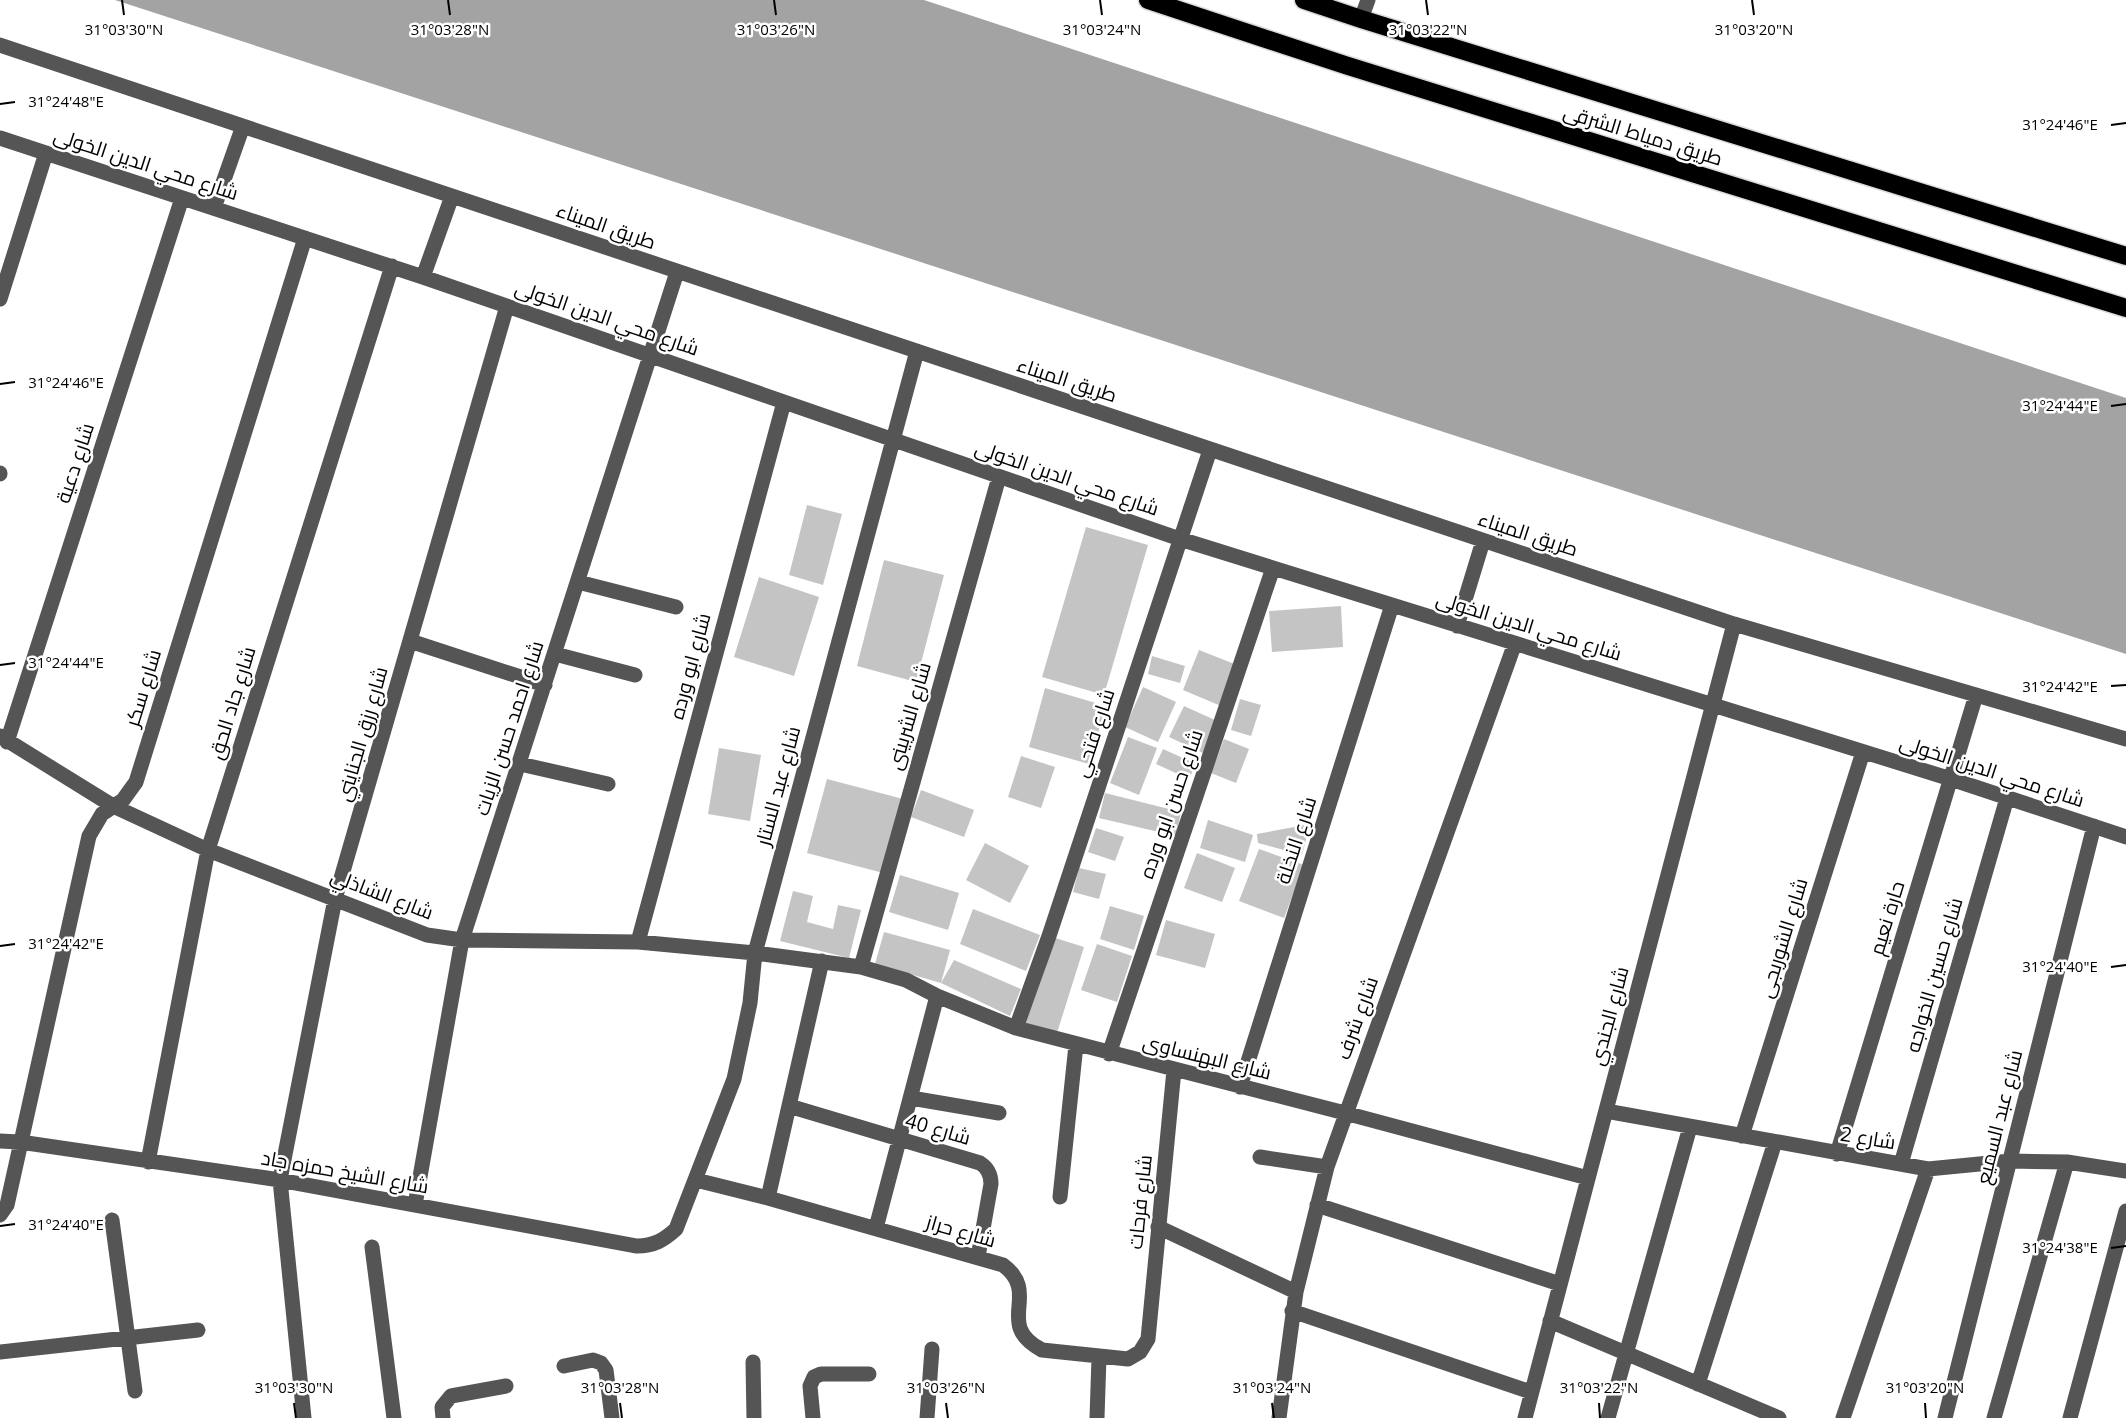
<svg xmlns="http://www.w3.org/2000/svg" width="2126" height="1418" viewBox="0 0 2126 1418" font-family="'Open Sans',Cairo,sans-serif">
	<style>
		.water { fill: #a3a3a3 }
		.building { fill: #c4c4c4 }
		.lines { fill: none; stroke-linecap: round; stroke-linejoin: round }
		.highway-casing { stroke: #dbdbdb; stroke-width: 21 }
		.minor { stroke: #555; stroke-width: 15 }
		.highway { stroke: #000; stroke-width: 18 }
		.ticks { fill: none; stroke: #000; stroke-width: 2 }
		.labels { text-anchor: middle; stroke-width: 5; stroke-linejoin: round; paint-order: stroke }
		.street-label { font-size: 20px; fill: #000; stroke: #fff }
		.ticks-label { font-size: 15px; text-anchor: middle; fill: #000; stroke: #fff; stroke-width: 5; stroke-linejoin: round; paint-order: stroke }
	</style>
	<rect width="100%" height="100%" fill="#fff"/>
	<path class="water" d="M115,0H924L2126,398V654Z"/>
	<path class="building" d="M807,505L842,514L823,585L789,575Z
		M1086,527L1148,545L1104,695L1042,677Z
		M884,560L944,575L916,682L857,666Z
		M759,577L819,597L794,676L734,657Z
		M1341,606L1343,647L1272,652L1269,611Z
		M1199,650L1237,665L1221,706L1183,690Z
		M1152,656L1185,666L1180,683L1148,674Z
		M1143,687L1176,702L1158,742L1125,727Z
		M1045,688L1106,706L1089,764L1029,747Z
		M1240,699L1261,705L1251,736L1231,730Z
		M1184,706L1217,721L1203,753L1169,737Z
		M1128,737L1157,748L1139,795L1110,783Z
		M1224,739L1249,749L1236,783L1211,773Z
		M719,748L761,755L750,821L708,814Z
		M1163,749L1196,764L1189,779L1156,764Z
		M1021,756L1055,767L1041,808L1008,797Z
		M827,779L907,800L887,874L807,853Z
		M921,790L974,810L964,837L911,817Z
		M1105,793L1181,812L1176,836L1099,818Z
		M1208,820L1253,835L1245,862L1200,848Z
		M1310,824L1302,855L1258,843L1257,834Z
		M1096,828L1124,837L1115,861L1088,852Z
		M985,843L1029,866L1010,903L966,880Z
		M1259,849L1304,865L1284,918L1239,901Z
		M1197,853L1235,868L1222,902L1184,888Z
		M1079,868L1106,874L1099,899L1073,892Z
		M900,875L959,893L948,930L889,912Z
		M793,891L813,896L807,922L833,929L838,905L861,910L849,958L780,941Z
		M1110,906L1144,916L1134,950L1100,939Z
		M973,909L1040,935L1026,971L960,944Z
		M1166,920L1215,934L1205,968L1156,955Z
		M884,932L950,950L941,983L954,960L1021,989L1010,1016L941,983L875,964Z
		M1049,936L1084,947L1057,1033L1022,1022Z
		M1097,944L1132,956L1117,1002L1081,990Z"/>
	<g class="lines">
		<defs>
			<path id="highway" d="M1148,0L1345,65L2126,308
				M1304,0L1361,19L2126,256"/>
		</defs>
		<use href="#highway" class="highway-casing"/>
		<path class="minor" d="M1361,19L1368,0
			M0,45L1734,624L2126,739
			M0,138L423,277L1180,539L1951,779L2126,837
			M214,208L243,126
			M423,277L452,196
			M0,299L46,153
			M0,473V474
			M578,582L676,607
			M1457,626L1483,541
			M410,641L545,685
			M555,654L635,675
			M0,736L113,806L208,850L427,935L462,940L638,942L755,953L861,967L906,980L937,996L1016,1028L1345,1113L1588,1178
			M7,742L182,198
			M520,764L608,784
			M638,942L784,402
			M861,967L999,477
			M1016,1028L1049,936L1210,450
			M1109,1054L1273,568
			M1240,1087L1392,605
			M911,1098L999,1113
			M789,1106L980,1163C988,1168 991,1175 991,1184L978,1257
			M1606,1111L1928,1169L2010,1161L2067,1162L2126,1171
			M1742,1136L1863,752
			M0,1141L20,1142L280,1180L637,1246C654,1246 664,1240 676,1229L734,1079L750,1003L755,953L917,351
			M1837,1154L1976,695
			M1260,1157L1327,1167
			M148,1162L208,850L392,266
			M1901,1164L2007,798
			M696,1180L768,1198L1003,1265C1042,1294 993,1324 1042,1350L1128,1359L1140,1352L1148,1339L1174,1070
			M1060,1197L1076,1045
			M768,1198L822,961
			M415,1205L462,940L677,272
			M1317,1205L1560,1284
			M0,1215L7,1205L89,836L102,814L123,800L136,782L305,238
			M112,1220L135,1391
			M1158,1227L1296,1292
			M876,1228L937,996
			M372,1247L394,1418
			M1292,1311L1531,1392
			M1550,1321L1779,1418
			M0,1352L198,1330
			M753,1362L754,1418
			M564,1366L593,1360L601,1363L606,1370L612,1418
			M1698,1384L1775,1142
			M304,1418L280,1180L335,899L507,306
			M443,1418L442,1407L451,1396L506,1386
			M813,1418L810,1386L814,1377L821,1374H869
			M927,1418L932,1349
			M1097,1418L1099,1357
			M1279,1418L1296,1292L1327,1167L1515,643
			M1525,1418L1734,624
			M1608,1418L1690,1127
			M1843,1418L1928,1169
			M1945,1418L2094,826
			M1994,1418L2067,1162
			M2070,1418L2126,1211"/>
		<use href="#highway" class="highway"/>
	</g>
	<path class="ticks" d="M122,0L124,15M448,0L450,15M774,0L776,15M1100,0L1102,15M1426,0L1428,15M1752,0L1754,15M0,104L15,102M2111,125L2126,123M0,384L15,382M2111,406L2126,404M0,665L15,663M2111,686L2126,685M0,946L15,944M2111,967L2126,965M0,1226L15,1224M2111,1248L2126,1246M294,1403L296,1418M620,1403L622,1418M946,1403L948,1418M1272,1403L1274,1418M1599,1403L1600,1418M1925,1403L1926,1418"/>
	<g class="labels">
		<g class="street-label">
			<text transform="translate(1643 135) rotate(17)" y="7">طريق دمياط الشرقى</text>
			<text transform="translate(146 164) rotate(18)" y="7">شارع محي الدين الخولى</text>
			<text transform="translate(606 226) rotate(19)" y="7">طريق الميناء</text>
			<text transform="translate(607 318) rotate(19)" y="7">شارع محي الدين الخولى</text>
			<text transform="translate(1067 380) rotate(18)" y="7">طريق الميناء</text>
			<text transform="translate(75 463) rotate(-72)" y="7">شارع دعية</text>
			<text transform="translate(1067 478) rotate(19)" y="7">شارع محي الدين الخولى</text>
			<text transform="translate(1528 534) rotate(18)" y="7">طريق الميناء</text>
			<text transform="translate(1529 626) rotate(17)" y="7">شارع محي الدين الخولى</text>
			<text transform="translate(690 666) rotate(-75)" y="7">شارع ابو ورده</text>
			<text transform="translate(143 688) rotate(-73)" y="7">شارع سكر</text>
			<text transform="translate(232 703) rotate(-73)" y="7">شارع جاد الحق</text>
			<text transform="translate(909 716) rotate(-74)" y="7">شارع الشربينى</text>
			<text transform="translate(509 728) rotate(-72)" y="7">شارع احمد حسن الزيات</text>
			<text transform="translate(1094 733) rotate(-72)" y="7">شارع فتحي</text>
			<text transform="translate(362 734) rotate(-74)" y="7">شارع رزق الجنايني</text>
			<text transform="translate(1992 771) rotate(18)" y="7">شارع محي الدين الخولى</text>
			<text transform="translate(778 786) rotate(-75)" y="7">شارع عبد الستار</text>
			<text transform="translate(1171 804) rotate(-71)" y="7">شارع حسن ابو ورده</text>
			<text transform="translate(1296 840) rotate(-72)" y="7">شارع النخلة</text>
			<text transform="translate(382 894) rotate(21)" y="7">شارع الشاذلي</text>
			<text transform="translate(1887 918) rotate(-73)" y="7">حارة نعيم</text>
			<text transform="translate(1783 938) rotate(-73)" y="7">شارع الشوربجى</text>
			<text transform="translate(1934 975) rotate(-74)" y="7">شارع حسين الخواجه</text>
			<text transform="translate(1609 1016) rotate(-75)" y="7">شارع الجندي</text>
			<text transform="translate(1357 1018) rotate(-70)" y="7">شارع شرف</text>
			<text transform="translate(1207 1057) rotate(14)" y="7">شارع البهنساوى</text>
			<text transform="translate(1999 1117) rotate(-76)" y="7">شارع عبد السميع</text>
			<text transform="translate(938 1129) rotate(16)" y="7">شارع 40</text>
			<text transform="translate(1868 1138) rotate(9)" y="7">شارع 2</text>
			<text transform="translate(345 1172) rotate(10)" y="7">شارع الشيخ حمزه جاد</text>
			<text transform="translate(1140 1202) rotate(-84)" y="7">شارع فرحات</text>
			<text transform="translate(961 1231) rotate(16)" y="7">شارع حراز</text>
		</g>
	</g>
	<g class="ticks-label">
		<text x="124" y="35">31°03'30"N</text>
		<text x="450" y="35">31°03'28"N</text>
		<text x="776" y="35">31°03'26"N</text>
		<text x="1102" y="35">31°03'24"N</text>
		<text x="1428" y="35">31°03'22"N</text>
		<text x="1754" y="35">31°03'20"N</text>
		<text x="66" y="107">31°24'48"E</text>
		<text x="2060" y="130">31°24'46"E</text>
		<text x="66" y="388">31°24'46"E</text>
		<text x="2060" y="411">31°24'44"E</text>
		<text x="66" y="668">31°24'44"E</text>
		<text x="2060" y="692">31°24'42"E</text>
		<text x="66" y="949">31°24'42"E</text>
		<text x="2060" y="972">31°24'40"E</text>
		<text x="66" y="1230">31°24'40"E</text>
		<text x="2060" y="1253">31°24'38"E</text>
		<text x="294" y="1393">31°03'30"N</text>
		<text x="620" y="1393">31°03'28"N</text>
		<text x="946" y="1393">31°03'26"N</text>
		<text x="1272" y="1393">31°03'24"N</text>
		<text x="1599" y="1393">31°03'22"N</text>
		<text x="1925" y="1393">31°03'20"N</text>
	</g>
</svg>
